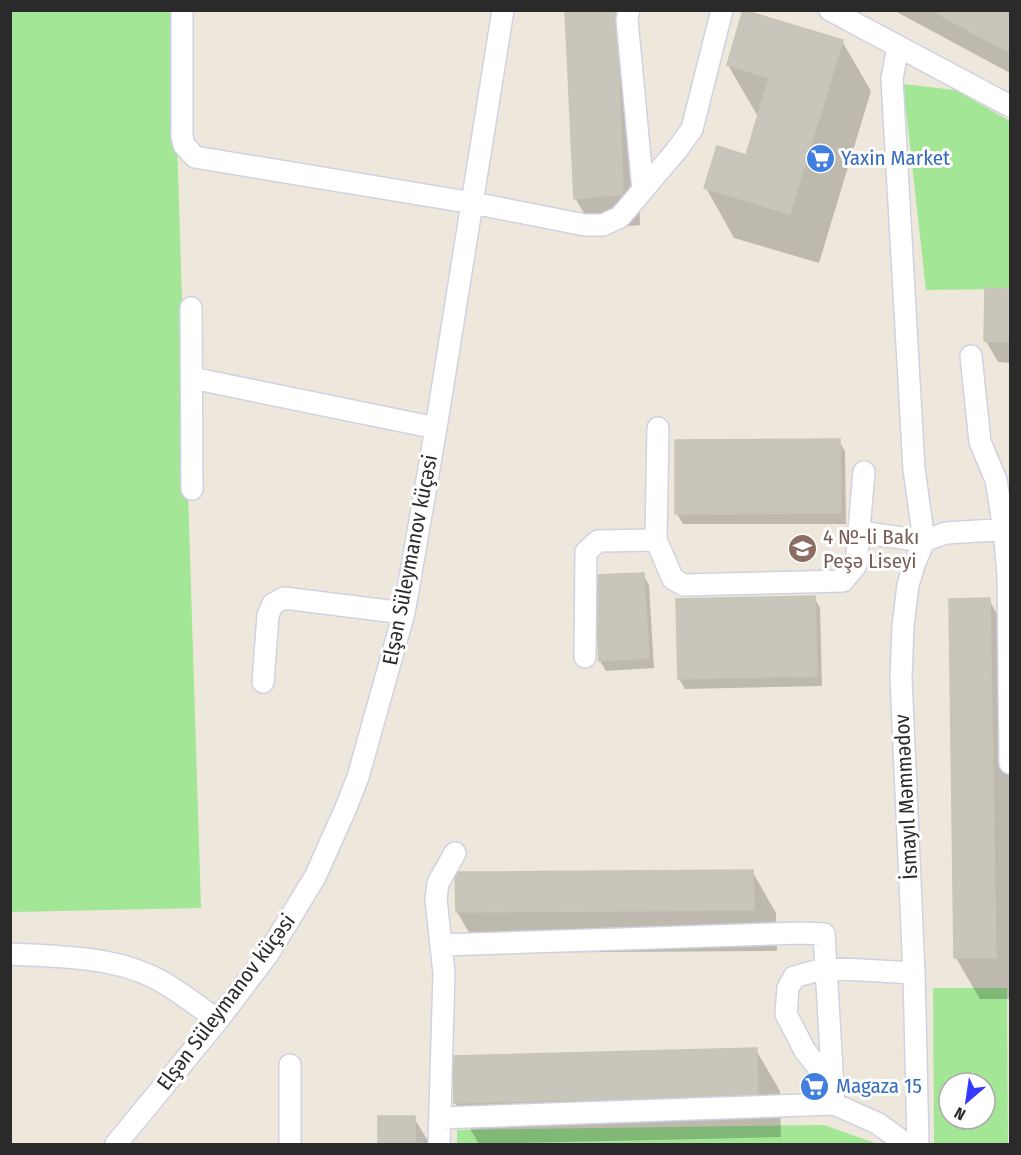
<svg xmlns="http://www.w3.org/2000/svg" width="1021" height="1155" font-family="'Fira Sans Condensed',sans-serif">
<rect width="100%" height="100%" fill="#ede8db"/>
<!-- green -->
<path fill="#a3e695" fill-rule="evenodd" d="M10 11H173L201 908 11 912Z
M903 84 955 90 1010 121V289L926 290Z
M933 988H1007L1008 1144H934ZM949 1083H985V1119H949Z
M824 1125 878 1144H457V1130Z"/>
<!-- shadow -->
<path fill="#0003" d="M566 10H633L640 225 593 229 575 198Z
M893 10H1010V73Z
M842 41 871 91 819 263 734 238 706 188 747 157 760 116 757 115 728 65Z
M987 290 1010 291V363L998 362 986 341Z
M839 441 845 451 846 524H683L677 514Z
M643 574 649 585 654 668 606 671 600 661Z
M814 597 820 608 822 686 685 689 679 679Z
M989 600 1010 636V999H980L956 958Z
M752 871 776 913 777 951 481 953 457 912Z
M756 1050 780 1091 781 1137 479 1144 455 1103Z
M380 1117 414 1118 430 1144H380Z"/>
<!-- building -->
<path fill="#c8c5bb" stroke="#c8c5b5" stroke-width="1.5" d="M565 10H617L623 194 574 199Z
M743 10 843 40 790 214 704 188 717 146 746 155 769 78 727 65Z
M931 10H1010V53Z
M985 288 1010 289V342L984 341Z
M840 439 841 513 675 514V440Z
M644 573 649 658 599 661 594 575Z
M815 596 817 676 678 679 676 599Z
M990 598 996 958H954L949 599Z
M753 870 754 910 456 912 455 872Z
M757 1048 758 1096 454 1103 453 1056Z
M378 1116H415V1144H378Z"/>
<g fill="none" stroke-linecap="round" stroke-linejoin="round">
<defs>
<path id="minor" d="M182 10V137L184 145 195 157 473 203 585 225H603L620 217 676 151 692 129 722 10
M629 10 627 20 643 190
M830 10 1010 106
M191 308 192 489
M971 356 980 442 996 480 1004 529 1008 575 1010 763
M192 378 436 428
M658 428 656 540 673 579 684 585 843 581 856 565 864 472
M859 532 924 541 914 469 892 79 898 46
M585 657 586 552 598 541 656 540
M263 682 268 615 273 604 284 598 404 613
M442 945 801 933 824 934 834 1104
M10 954C62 957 119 956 164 983 183 994 200 1008 218 1020
M832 1084 805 1051 786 1014 788 988 794 977 826 968 914 973
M440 1118 834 1104 877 1123 906 1144
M116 1144 218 1020 268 954 315 877 345 810 358 777 404 613 436 428 503 10
M290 1144V1065
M439 1144 444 973 436 899 438 883 455 853
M918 1144 914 973 901 678 903 626 908 585 914 565 924 541 946 533 1010 529"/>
</defs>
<!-- minor casing -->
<use href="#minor" stroke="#d1d1e4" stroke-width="24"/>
<!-- minor -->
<use href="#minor" stroke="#fff" stroke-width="21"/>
</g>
<!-- icons -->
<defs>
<symbol id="supermarket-disc" viewBox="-11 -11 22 22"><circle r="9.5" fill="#3f7fe0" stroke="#fff"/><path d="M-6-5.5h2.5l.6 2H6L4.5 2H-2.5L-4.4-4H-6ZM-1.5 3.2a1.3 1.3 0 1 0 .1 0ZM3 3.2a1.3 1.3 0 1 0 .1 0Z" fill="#fff"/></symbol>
<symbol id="university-disc" viewBox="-11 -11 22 22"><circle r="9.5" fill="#8d6e63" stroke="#fff"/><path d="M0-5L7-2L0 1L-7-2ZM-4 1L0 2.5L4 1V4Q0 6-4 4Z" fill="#fff"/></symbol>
</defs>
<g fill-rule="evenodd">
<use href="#supermarket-disc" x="804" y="142" width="33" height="33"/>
<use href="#university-disc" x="786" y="532" width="33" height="33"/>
<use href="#supermarket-disc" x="798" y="1070" width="33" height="33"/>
</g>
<g text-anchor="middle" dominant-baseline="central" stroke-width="6" stroke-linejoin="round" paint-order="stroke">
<!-- shop labels -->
<g font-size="21" fill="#366cbe" stroke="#fff" text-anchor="start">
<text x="841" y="158">Yaxin Market</text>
<text x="836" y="1086">Magaza 15</text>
</g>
<!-- education labels -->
<g font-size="21" fill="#785e54" stroke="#fff" text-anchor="start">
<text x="823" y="537">4 №-li Bakı<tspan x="823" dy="24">Peşə Liseyi</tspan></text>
</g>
<!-- street labels -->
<g font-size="21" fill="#2a2a2a" stroke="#fff">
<text transform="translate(410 560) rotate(-79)">Elşən Süleymanov küçəsi</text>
<text transform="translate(906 797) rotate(-93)">İsmayıl Məmmədov</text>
<text transform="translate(226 1002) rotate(-53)">Elşən Süleymanov küçəsi</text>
</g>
</g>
<!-- border -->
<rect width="1021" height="1155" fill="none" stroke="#2a2a2a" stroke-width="24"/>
<!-- north arrow -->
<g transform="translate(967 1101) rotate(209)"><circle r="28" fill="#ffffff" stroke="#aaaaaa" stroke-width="1.5"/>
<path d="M0-4.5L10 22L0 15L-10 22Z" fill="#3639ff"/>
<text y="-9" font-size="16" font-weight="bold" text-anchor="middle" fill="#2a2a2a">N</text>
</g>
</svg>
